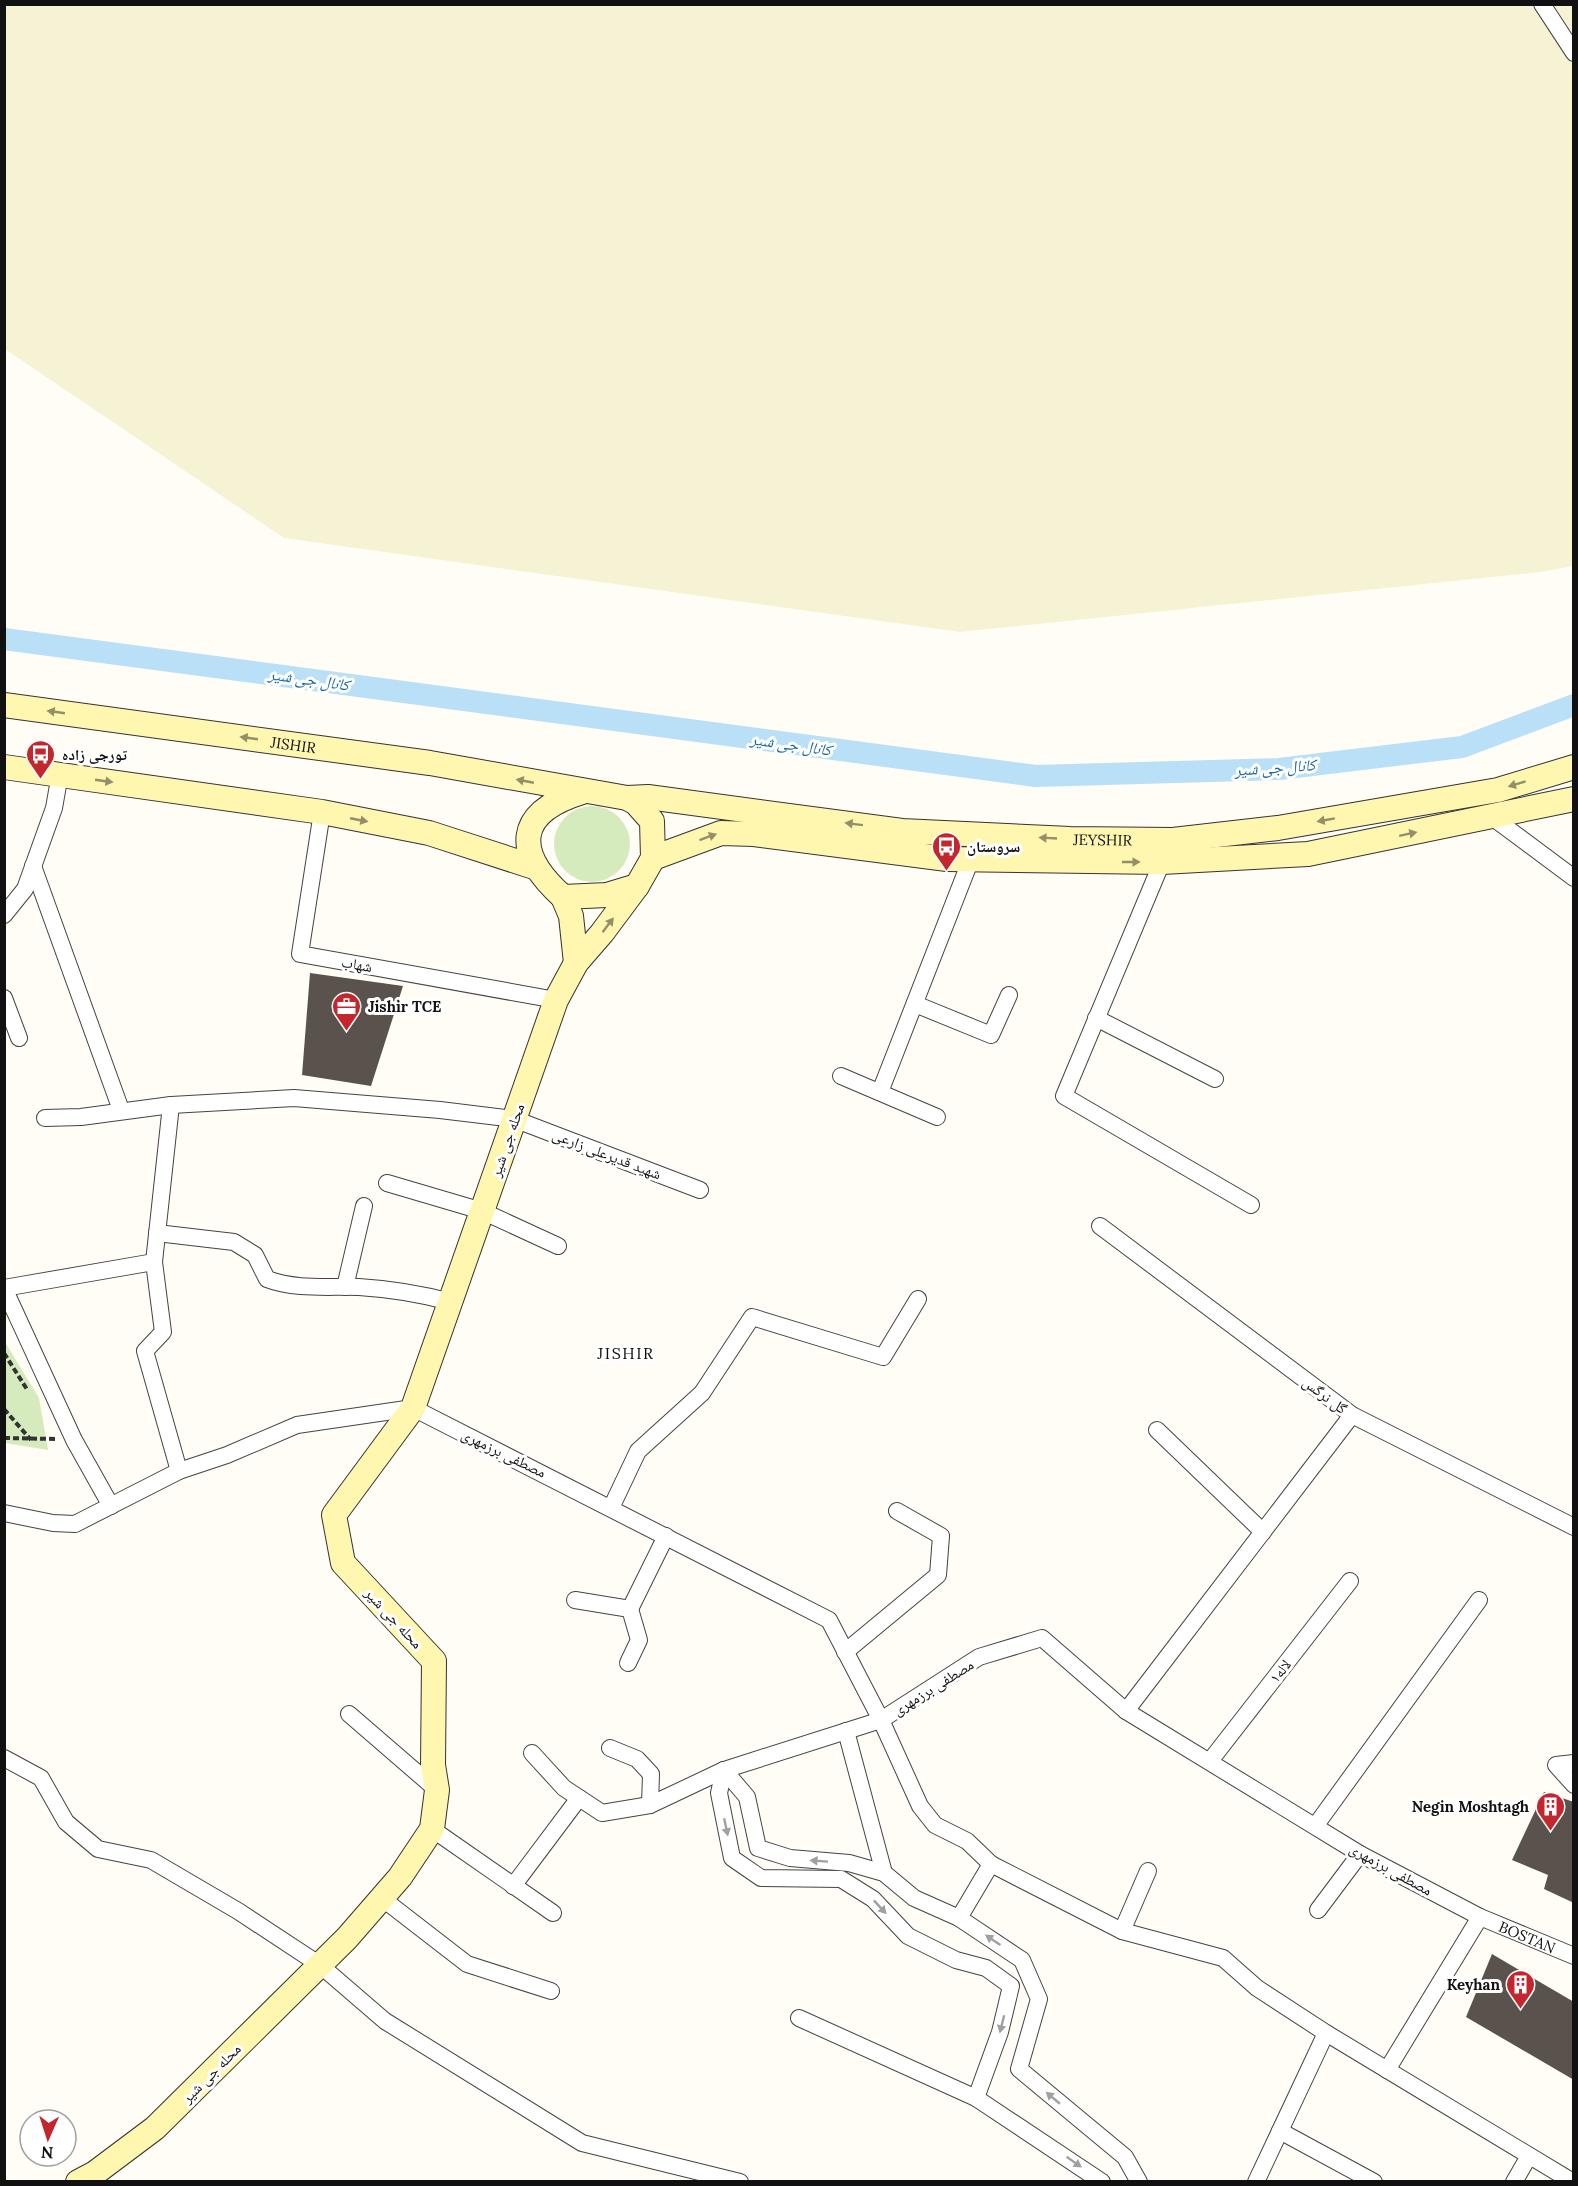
<svg xmlns="http://www.w3.org/2000/svg" width="1578" height="2186" font-family="Lora,'Noto Naskh Arabic',serif">
<rect width="100%" height="100%" fill="#fffdf5"/>
<!-- farmland -->
<path fill="#f6f3d4" d="M4 5H1573V566L1541 572 960 632 284 538 5 349Z"/>
<!-- green -->
<path fill="#d5ebbd" d="M554 844a38 38 0 1 1 76 0a38 38 0 1 1-76 0Z
M5 1342 39 1398 48 1450 5 1443Z"/>
<g fill="none" stroke-linecap="round" stroke-linejoin="round">
<!-- canal -->
<path stroke="#b9e0f7" stroke-width="22" d="M4 639 1036 776 1279 769 1462 747 1574 705"/>
</g>
<!-- building -->
<path fill="#5a524d" d="M310 973 403 986 371 1086 302 1075Z
M1544 1792 1574 1802V1903L1544 1889 1548 1875 1512 1860Z
M1492 1954 1574 2002V2080L1466 2017Z"/>
<g fill="none" stroke-linecap="round" stroke-linejoin="round">
<defs>
<g id="street">
<path d="M1542 4 1574 53"/>
<path d="M322 812 300 954 556 1000"/>
<path d="M1492 817 1574 878"/>
<path d="M1162 862 1064 1096 1251 1205"/>
<path d="M33 866 121 1110"/>
<path d="M4 915 25 889 54 808 60 774"/>
<path d="M4 998 19 1038"/>
<path d="M915 1004 991 1035 1009 995"/>
<path d="M1096 1018 1215 1079"/>
<path d="M841 1076 937 1117"/>
<path d="M880 1092 971 859"/>
<path d="M171 1105 154 1262 163 1332 145 1351 179 1471"/>
<path d="M45 1118 81 1117 171 1105 294 1098 440 1110 514 1119 700 1190"/>
<path d="M387 1183 482 1211 558 1246"/>
<path d="M1100 1226 1352 1415 1574 1527"/>
<path d="M157 1233 234 1242 255 1255 267 1279C296 1290 328 1286 359 1287 391 1289 421 1294 451 1302"/>
<path d="M345 1287 364 1206"/>
<path d="M4 1288 74 1440 111 1506"/>
<path d="M4 1288 154 1262"/>
<path d="M1157 1430 1263 1532"/>
<path d="M611 1508 638 1451 702 1393 752 1317 883 1357 918 1299"/>
<path id="s1" d="M4 1513 53 1523 75 1524 179 1471 227 1455 297 1425 413 1408 829 1620 881 1720 979 1657 1042 1638 1126 1711 1360 1854 1480 1917 1574 1956"/>
<path d="M575 1600 630 1609 639 1640 628 1663"/>
<path d="M630 1609 666 1536"/>
<path d="M845 1652 938 1575 941 1536 897 1511"/>
<path d="M1126 1711 1352 1415"/>
<path d="M349 1714 437 1790"/>
<path d="M846 1731 884 1873"/>
<path d="M610 1748 637 1759 651 1774 650 1805"/>
<path d="M532 1753 564 1788 602 1813 650 1805 724 1770 881 1720 920 1806 935 1825 967 1841 991 1864"/>
<path d="M4 1758 41 1778 66 1822 98 1849 151 1860 238 1911 320 1965 385 2021 582 2143 740 2182"/>
<path d="M1210 1761 1350 1581"/>
<path d="M1574 1763 1556 1765 1574 1785"/>
<path d="M724 1770 719 1793 732 1858 761 1878 841 1879 873 1899 908 1936 956 1960 986 1968 1011 1986 1000 2032 976 2098 1102 2182"/>
<path d="M724 1770 747 1797 758 1848 790 1858 849 1863 884 1873 914 1898 959 1918 1022 1960 1039 1999 1019 2069 1125 2157 1139 2182"/>
<path d="M1316 1825 1479 1600"/>
<path d="M432 1829 553 1913"/>
<path d="M513 1886 579 1798"/>
<path d="M383 1899 467 1964 551 1991"/>
<path d="M1318 1910 1360 1854"/>
<path d="M959 1918 991 1864 1122 1931 1223 1958 1257 1988 1326 2033 1573 2182"/>
<path d="M1122 1931 1148 1871"/>
<path d="M799 2018 976 2098"/>
<path d="M1387 2070 1480 1917"/>
<path d="M1280 2131 1374 2182"/>
<path d="M1256 2182 1326 2033"/>
<path d="M1514 2182 1529 2156"/>
</g>
<g id="secondary">
<path id="s2" d="M4 705 430 763 627 798 636 803 652 821 653 858 637 886 607 895 563 897C514 853 514 813 582 792"/>
<path d="M4 767 322 812 429 833 534 867"/>
<path id="s3" d="M627 798 648 797 902 831 1070 839 1173 840 1278 828 1498 790 1574 767"/>
<path d="M653 858 721 833 754 834 947 859 1162 862 1308 854 1574 799"/>
<path d="M563 897 571 916 576 963"/>
<path d="M78 2182 95 2173 155 2128 347 1938 400 1877 432 1829 437 1790 433 1765 434 1661 343 1563 334 1515 413 1408 556 1000 576 963 602 933 637 886"/>
</g>
</defs>
<!-- street casing -->
<use href="#street" stroke="#444" stroke-width="18"/>
<!-- secondary casing -->
<use href="#secondary" stroke="#333" stroke-width="26"/>
<!-- path -->
<path stroke="#333" stroke-width="4" stroke-dasharray="6 3" stroke-linecap="butt" d="M4 1353 28 1391
M4 1409 31 1440
M4 1438 56 1439"/>
<!-- street -->
<use href="#street" stroke="#fff" stroke-width="16"/>
<!-- secondary -->
<use href="#secondary" stroke="#fff6b0" stroke-width="24"/>
</g>
<!-- one-way arrows -->
<defs><path id="oneway-solid" d="M-6-.8H1V-3.2L6.5 0L1 3.2V.8H-6Z" transform="scale(1.5)"/></defs>
<g fill="#948f68">
<use href="#oneway-solid" transform="translate(56 712) rotate(-172)"/>
<use href="#oneway-solid" transform="translate(249 738) rotate(-172)"/>
<use href="#oneway-solid" transform="translate(104 781) rotate(8)"/>
<use href="#oneway-solid" transform="translate(525 781) rotate(-169)"/>
<use href="#oneway-solid" transform="translate(1517 784) rotate(163)"/>
<use href="#oneway-solid" transform="translate(359 820) rotate(11)"/>
<use href="#oneway-solid" transform="translate(1326 820) rotate(170)"/>
<use href="#oneway-solid" transform="translate(854 824) rotate(-173)"/>
<use href="#oneway-solid" transform="translate(1408 834) rotate(-12)"/>
<use href="#oneway-solid" transform="translate(708 837) rotate(-20)"/>
<use href="#oneway-solid" transform="translate(1048 838) rotate(-177)"/>
<use href="#oneway-solid" transform="translate(1131 862)"/>
<use href="#oneway-solid" transform="translate(608 925) rotate(-53)"/>
</g>
<g fill="#a0a0a0">
<use href="#oneway-solid" transform="translate(726 1827) rotate(78)"/>
<use href="#oneway-solid" transform="translate(819 1861) rotate(-176)"/>
<use href="#oneway-solid" transform="translate(880 1907) rotate(47)"/>
<use href="#oneway-solid" transform="translate(993 1940) rotate(-146)"/>
<use href="#oneway-solid" transform="translate(1002 2024) rotate(104)"/>
<use href="#oneway-solid" transform="translate(1053 2098) rotate(-140)"/>
<use href="#oneway-solid" transform="translate(1074 2162) rotate(35)"/>
</g>
<!-- icons -->
<defs>
<symbol id="bus-pin" viewBox="-11 -11 22 30"><path d="M0 17L-7.5 6A9.5 9.5 0 1 1 7.5 6Z" fill="#c4262e" stroke="#fff"/><path d="M-5-6H5V4H4V6H2V4H-2V6H-4V4H-5ZM-3.5-4V0h7V-4ZM-3.5 1.2v1.5H-2V1.2ZM2 1.2v1.5H3.5V1.2Z" fill="#fff"/></symbol>
<symbol id="office-pin" viewBox="-11 -11 22 30"><path d="M0 17L-7.5 6A9.5 9.5 0 1 1 7.5 6Z" fill="#c4262e" stroke="#fff"/><path d="M-6-3h4V-5.5h4V-3h4V5H-6ZM-1-4.5V-3h2v-1.5ZM-6 0V1H6V0Z" fill="#fff"/></symbol>
<symbol id="building-pin" viewBox="-11 -11 22 30"><path d="M0 17L-7.5 6A9.5 9.5 0 1 1 7.5 6Z" fill="#c4262e" stroke="#fff"/><path d="M-4-6H4V6H1V3H-1V6H-4ZM-2.5-4.3h1.7v1.8h-1.7ZM.8-4.3h1.7v1.8H.8ZM-2.5-1h1.7V.8h-1.7ZM.8-1h1.7V.8H.8Z" fill="#fff"/></symbol>
</defs>
<g fill-rule="evenodd">
<use href="#bus-pin" x="24" y="738" width="33" height="45"/>
<use href="#bus-pin" x="930" y="830" width="33" height="45"/>
<use href="#office-pin" x="330" y="990" width="33" height="45"/>
<use href="#building-pin" x="1534" y="1790" width="33" height="45"/>
<use href="#building-pin" x="1504" y="1968" width="33" height="45"/>
</g>
<g text-anchor="middle" dominant-baseline="central" stroke-width="6" stroke-linejoin="round" paint-order="stroke">
<!-- street labels -->
<g font-size="15" fill="#111" stroke="#fff">
<text stroke="none"><textPath href="#s2" startOffset="292">JISHIR</textPath></text>
<text stroke="none"><textPath href="#s3" startOffset="478">JEYSHIR</textPath></text>
<text transform="translate(357 964) rotate(10)">شهاب</text>
<text transform="translate(507 1140) rotate(-71)">محله جی شیر</text>
<text transform="translate(607 1154) rotate(21)">شهید قدیرعلی زارعی</text>
<text transform="translate(1325 1395) rotate(37)">گل نرگس</text>
<text transform="translate(504 1453) rotate(26)">مصطفی برزمهری</text>
<text transform="translate(394 1618) rotate(47)">محله جی شیر</text>
<text transform="translate(1280 1671) rotate(-52)">لاله۱</text>
<text transform="translate(933 1687) rotate(-32)">مصطفی برزمهری</text>
<text transform="translate(1391 1869) rotate(29)">مصطفی برزمهری</text>
<text stroke="none"><textPath href="#s1" startOffset="1767">BOSTAN</textPath></text>
<text transform="translate(211 2073) rotate(-45)">محله جی شیر</text>
</g>
<!-- poi labels -->
<g font-size="15" font-weight="bold" fill="#111" stroke="#fff" text-anchor="start">
<text x="62" y="754">تورجی زاده</text>
<text x="967" y="846">سروستان</text>
<text x="368" y="1006">Jishir TCE</text>
<text x="1529" y="1806" text-anchor="end">Negin Moshtagh</text>
<text x="1500" y="1984" text-anchor="end">Keyhan</text>
</g>
<!-- water labels -->
<g font-size="16" font-style="italic" fill="#1768a6" stroke="#fff">
<text transform="translate(309 679) rotate(8)">کانال جی شیر</text>
<text transform="translate(791 744) rotate(8)">کانال جی شیر</text>
<text transform="translate(1275 767) rotate(-4)">کانال جی شیر</text>
</g>
<!-- neighbourhood labels -->
<g font-size="16" letter-spacing="1.5" fill="#111" stroke="#fff">
<text x="626" y="1353">JISHIR</text>
</g>
</g>
<!-- border -->
<rect width="1578" height="2186" fill="none" stroke="#111111" stroke-width="12"/>
<!-- north arrow -->
<g transform="translate(48 2138) rotate(183)"><circle r="28" fill="#ffffff" stroke="#a0a0a0" stroke-width="1.5"/>
<path d="M0-4.5L10 22L0 15L-10 22Z" fill="#c4262e"/>
<text y="-9" font-size="16" font-weight="bold" text-anchor="middle" fill="#111111">N</text>
</g>
</svg>
